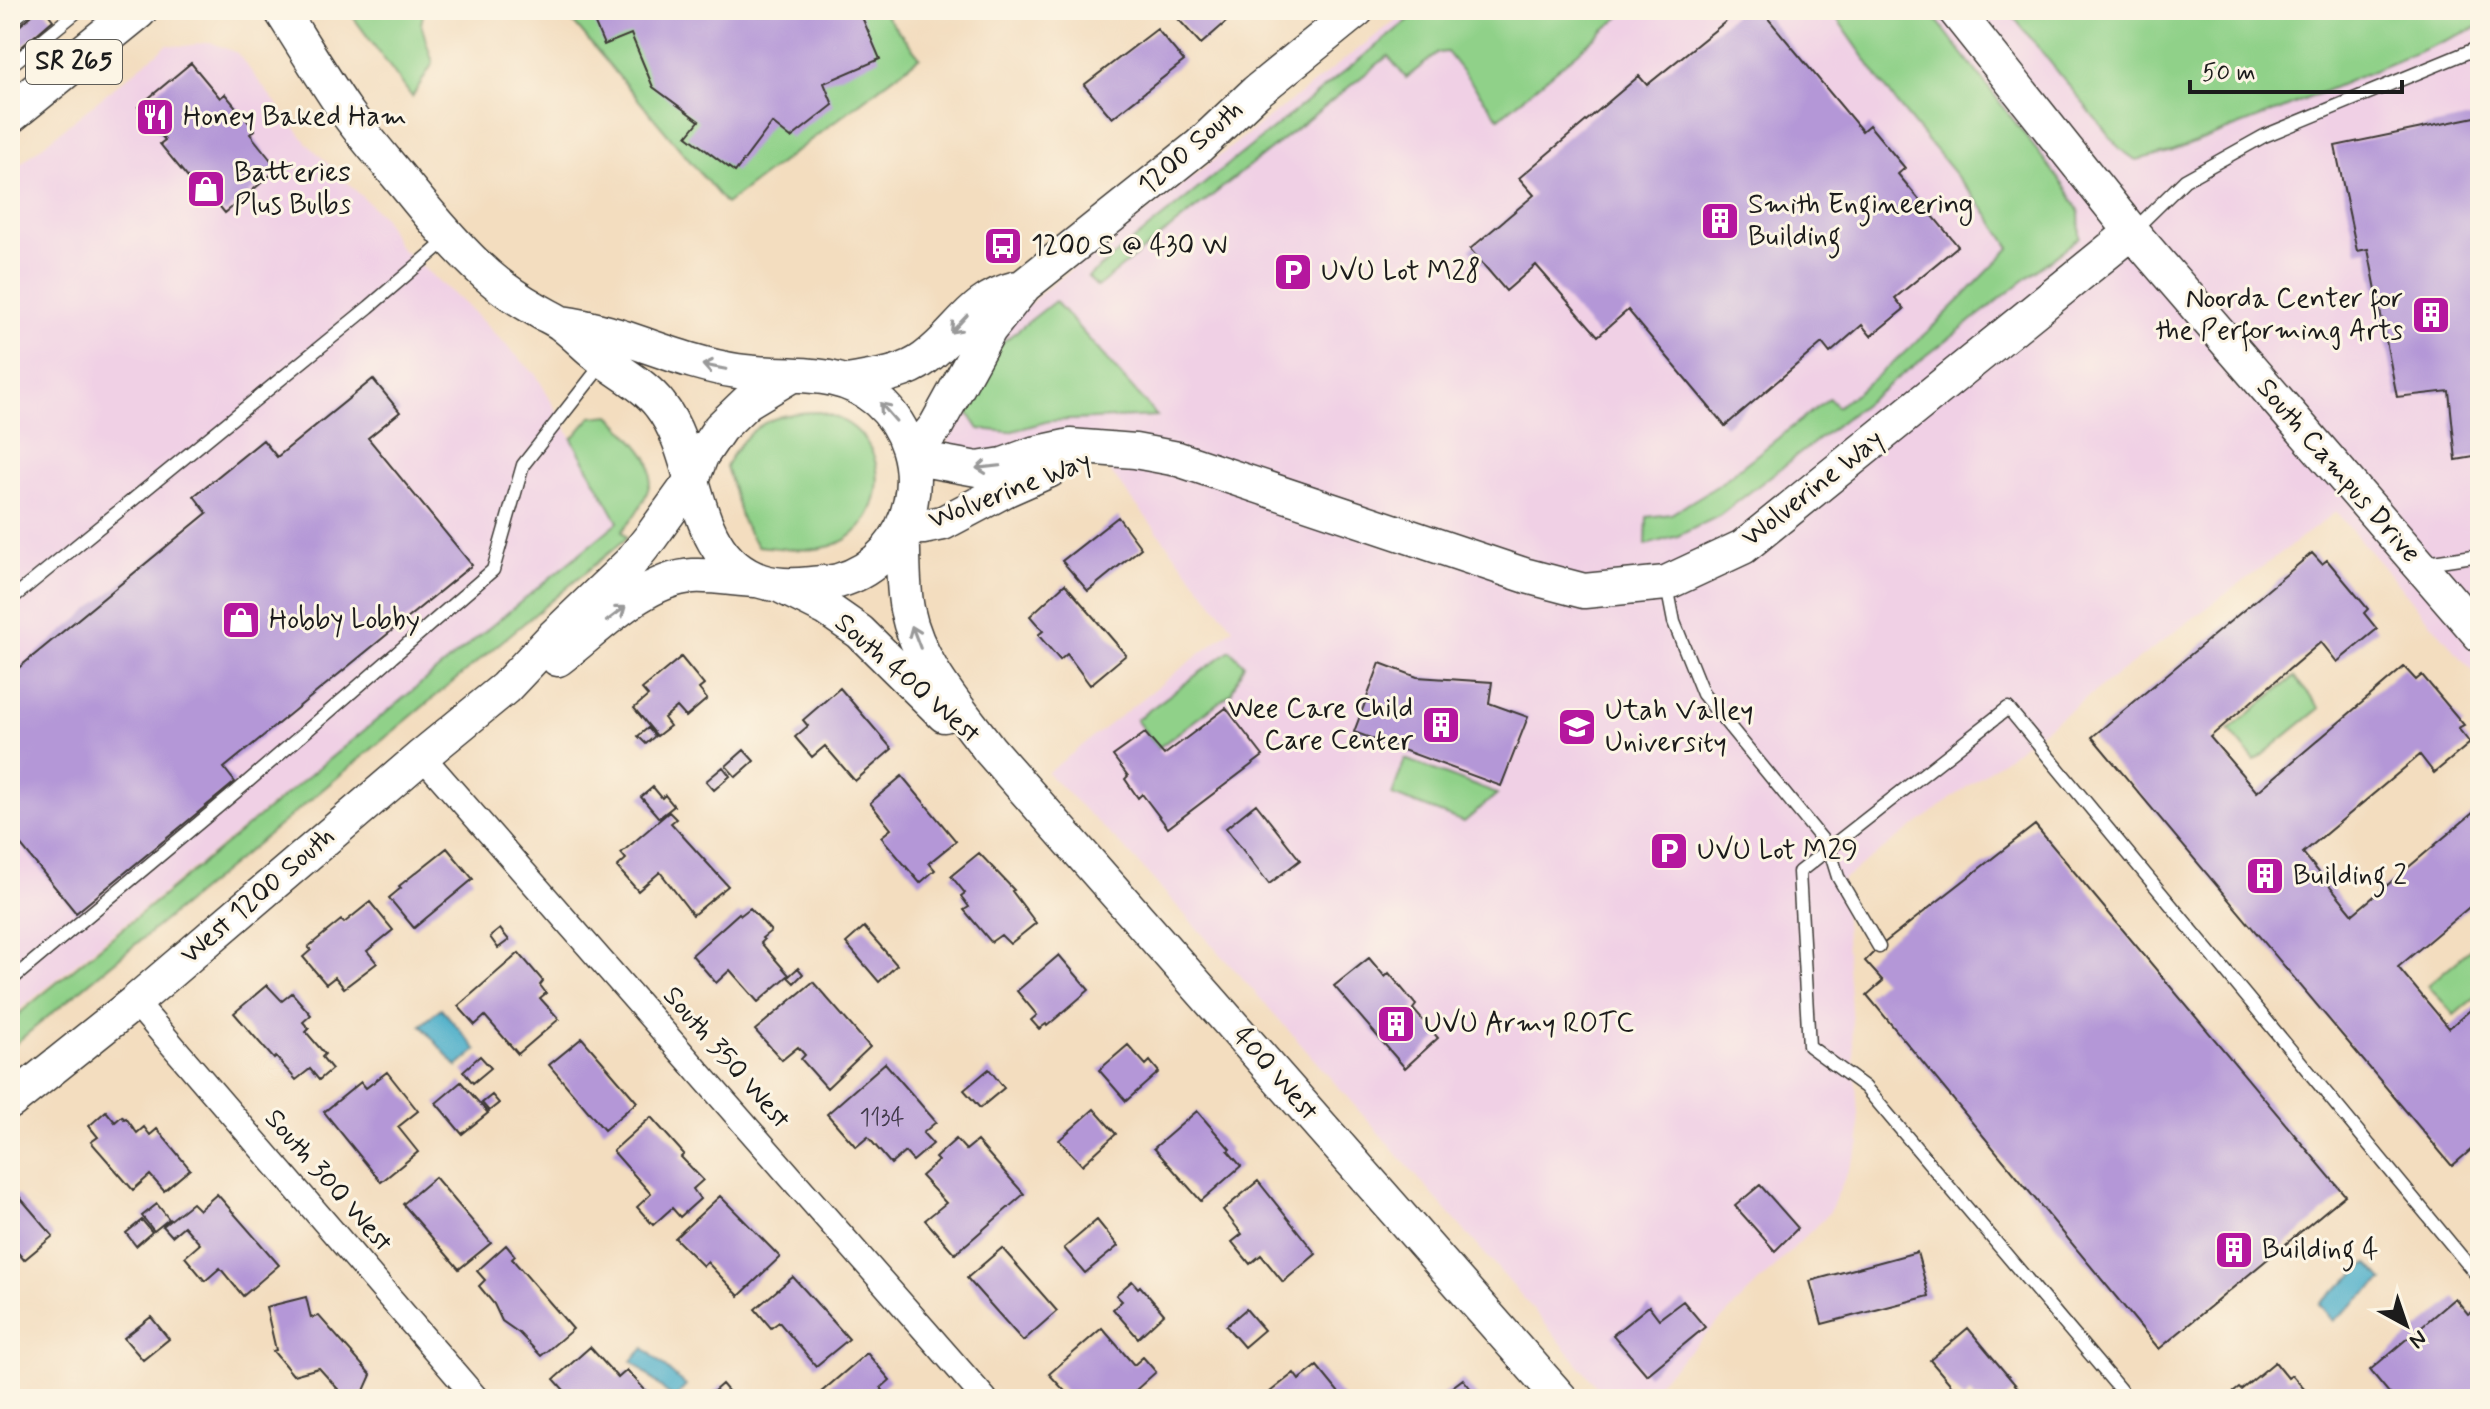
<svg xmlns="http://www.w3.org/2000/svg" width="2490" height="1409" font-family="Mynerve,sans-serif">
<rect width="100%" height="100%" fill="#fcf5e5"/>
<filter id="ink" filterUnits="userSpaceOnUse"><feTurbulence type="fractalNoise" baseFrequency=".0125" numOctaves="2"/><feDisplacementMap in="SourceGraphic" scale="16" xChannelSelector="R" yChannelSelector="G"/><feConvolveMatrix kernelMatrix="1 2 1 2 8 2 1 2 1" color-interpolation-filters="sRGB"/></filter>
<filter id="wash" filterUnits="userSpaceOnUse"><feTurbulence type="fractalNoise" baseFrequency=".006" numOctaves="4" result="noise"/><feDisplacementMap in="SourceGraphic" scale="32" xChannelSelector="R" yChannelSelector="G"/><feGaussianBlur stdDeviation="1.8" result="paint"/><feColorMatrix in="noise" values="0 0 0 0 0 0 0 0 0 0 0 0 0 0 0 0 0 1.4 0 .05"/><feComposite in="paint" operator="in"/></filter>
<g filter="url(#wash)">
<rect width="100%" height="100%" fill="#f3ddbf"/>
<!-- built -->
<path fill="#f0d0e5" d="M1409 10H2480V680L2336 512 1842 880 1860 1144 1829 1213 1641 1399H1607L1527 1302 1268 1007 1131 855 1047 773 1233 628 1079 432 986 458 948 447V437L1006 325 1045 290Z
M210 42 237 53 307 143 384 218 398 246 465 304 537 376 619 522 10 1017V172L167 45 185 46Z"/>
<!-- green -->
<path fill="#90d189" stroke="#567652" stroke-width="2" d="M348 10H424L421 24 433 63 412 97Z
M563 10H881L920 57 726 204Z
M1421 10H1628L1499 118 1447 52 1438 53 1406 78 1388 56 1097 287 1088 277Z
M1831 10H1929L2068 191 2079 212 2080 237 1719 516 1678 536 1646 545 1647 517 1671 514 1717 486 1829 398 1837 407C1901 361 1956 305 2010 248L1988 214 1897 104Z
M2008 10H2146L2156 13 2163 10H2480V26L2280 110 2170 152 2136 160 2120 149Z
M1055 301 1157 416 1049 421 1009 432 979 429 961 402 971 367Z
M819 412C835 416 850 422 861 435 893 471 877 532 831 546 807 553 781 548 757 546L743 523 726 466C748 425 773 412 819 412Z
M610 415C619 425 641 446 647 458 660 482 637 514 622 531L627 538 10 1048V1021L618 522 572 439 591 417Z
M1230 650 1244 664 1231 693 1158 748 1136 720Z
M2294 677 2320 708 2255 761 2229 730Z
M1405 759 1497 794 1464 822 1392 795Z
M2480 941V993L2454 1015 2428 985Z"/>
<!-- water -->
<path fill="#4aadc9" stroke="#336472" stroke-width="2" d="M441 1008 477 1050 457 1067 421 1025Z
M2368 1263 2383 1280 2333 1321 2319 1304Z
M644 1348 686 1386 674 1399 632 1361Z"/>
<g id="blocks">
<!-- building -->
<path fill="#b497d7" d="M38 10H45L53 20 10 57V34Z
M589 10H859L880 59 824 83 833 105 791 138 772 123 735 172 687 136 699 121 653 87 631 34 604 45Z
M1170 10H1228L1233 16 1201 44Z
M1740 10H1761L1862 131 1869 125 1905 168 1898 174 1958 246 1895 298 1904 309 1871 336 1862 325 1830 353 1822 343 1725 426 1628 310 1598 336 1536 265 1506 291 1470 249 1534 195 1519 178 1639 76 1647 85Z
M1157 29 1184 61 1112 118 1084 85Z
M191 63 220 98 225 94 255 130 250 134 278 169 225 213 198 180 193 184 160 144 165 140 138 107Z
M2480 116V456L2456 460 2449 391 2397 397 2368 249 2357 251 2335 146Z
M373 379 400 412 368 438 472 565 224 768 235 782 76 913 10 832V675L207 513 194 496 263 440 277 457Z
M1118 517 1141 548 1088 591 1062 561Z
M2312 553 2322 564 2327 560 2368 609 2364 613 2377 629 2337 662 2321 642 2210 737 2257 792 2404 667 2416 680 2422 675 2464 725 2458 728 2470 743 2434 773 2420 755 2303 853 2353 914 2480 807V898L2398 967 2449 1028 2480 1002V1142L2452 1166 2092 737Z
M1065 584 1126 655 1090 685 1067 654 1060 660 1038 635 1043 631 1030 616Z
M681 657 704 685 699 689 707 699 686 717 677 707 664 718 670 726 657 736 634 708 648 696 642 689Z
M1380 663 1417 677 1492 682 1489 703 1528 717 1501 786 1354 732Z
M840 688 892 749 855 781 825 746 812 757 795 737 808 726 803 720Z
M1226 708 1263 756 1168 828 1142 794 1138 798 1125 779 1128 776 1113 756 1145 733 1164 755Z
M648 728 655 736 646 744 638 736Z
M744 750 754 761 736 777 726 766Z
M723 767 730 776 714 790 706 781Z
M902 776 956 841 929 863 935 870 920 883 881 837 891 829 870 803Z
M653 787 662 798 665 795 674 806 659 818 641 797Z
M1256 804 1300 860 1269 884 1226 828Z
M669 812 676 819 671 823 728 886 693 915 660 872 638 891 617 867 626 859 621 853Z
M2035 825 2345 1195 2159 1349 1867 995 1883 981 1865 961 1879 947Z
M447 848 473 879 414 928 389 898 401 888 399 886Z
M979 853 1014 890 1012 891 1036 923 1010 944 1001 935 991 942 964 910 969 907 961 896 965 893 951 876Z
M370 902 393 930 367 951 377 963 344 988 335 977 326 984 303 957 311 950 308 947 341 920 344 923Z
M750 908 771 931 762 938 764 940 761 943 789 975 758 1002 730 970 716 983 692 955 739 913 741 915Z
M864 927 897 965 879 982 846 943Z
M500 929 509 940 498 948 490 937Z
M519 953 543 981 540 985 546 993 540 998 559 1019 518 1054 485 1016 475 1025 458 1006Z
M1059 955 1089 990 1047 1026 1046 1024 1039 1029 1031 1020 1037 1015 1017 991Z
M1369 958 1385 977 1389 973 1416 1005 1413 1009 1438 1038 1405 1068 1334 986Z
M798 968 803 974 794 983 788 977Z
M813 982 870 1047 827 1088 801 1059 805 1055 798 1047 782 1060 755 1030Z
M267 985 282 1001 292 993 311 1015 303 1022 309 1029 306 1032 325 1054 322 1057 332 1069 319 1080 310 1069 296 1080 276 1057 274 1059 234 1013Z
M582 1038 637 1102 604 1130 549 1065Z
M1128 1045 1146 1065 1150 1061 1159 1072 1126 1101 1099 1070Z
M480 1056 491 1068 473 1083 463 1071Z
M885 1063 936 1122 923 1133 933 1144 913 1161 905 1152 891 1164 868 1137 856 1147 827 1114Z
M989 1069 1004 1088 980 1108 964 1090Z
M387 1072 418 1111 398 1127 418 1152 381 1182 324 1112 361 1082 366 1088Z
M461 1082 488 1113 462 1134 436 1103Z
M492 1095 499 1103 489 1111 482 1103Z
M1094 1109 1116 1134 1082 1165 1059 1140Z
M106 1111 115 1122 122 1116 124 1119 126 1118 137 1133 144 1127 150 1135 157 1129 190 1169 164 1191 150 1175 133 1190 91 1142 98 1137 89 1126Z
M1197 1111 1230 1149 1228 1151 1241 1166 1201 1201 1154 1148Z
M651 1117 684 1154 681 1157 703 1180 693 1189 700 1199 680 1217 672 1208 653 1225 637 1207 651 1194 613 1151Z
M956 1139 966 1150 977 1141 1024 1194 955 1254 925 1220 946 1203 921 1176 938 1161 935 1158Z
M435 1177 491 1243 459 1269 403 1204Z
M1258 1181 1316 1254 1283 1282 1261 1255 1250 1264 1232 1242 1242 1234 1223 1210Z
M1760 1185 1798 1228 1775 1251 1735 1206Z
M17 1194 53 1236 24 1260 10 1243V1200Z
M217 1194 279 1265 243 1296 220 1268 205 1281 185 1257 200 1244 184 1226 172 1236 163 1226 192 1203 199 1210Z
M720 1196 780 1257 739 1296 707 1262 703 1266 675 1238Z
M157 1204 169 1219 154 1231 142 1216Z
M142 1220 152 1232 136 1246 126 1233Z
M1097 1220 1118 1246 1085 1273 1064 1248Z
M506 1245 515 1256 512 1259 573 1329 541 1356 519 1333 502 1321 494 1304 479 1286 485 1280 477 1271Z
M1002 1248 1057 1311 1023 1341 967 1278Z
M1917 1252 1929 1296 1822 1324 1810 1281Z
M793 1277 849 1339 816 1366 779 1322 771 1328 755 1309Z
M1132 1281 1138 1288 1140 1286 1164 1314 1138 1338 1113 1309 1122 1301 1116 1295Z
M306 1297 311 1318 319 1316 371 1375 363 1393 345 1397 319 1368 293 1375 273 1351 276 1350 266 1307Z
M2455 1298 2468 1314 2471 1312 2480 1323V1399H2394L2370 1370Z
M1683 1301 1705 1327 1647 1375 1613 1335 1649 1306 1659 1319Z
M1246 1309 1264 1330 1244 1347 1226 1326Z
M151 1317 169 1339 143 1360 124 1338Z
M1102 1328 1134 1365 1143 1357 1156 1372 1126 1399H1087L1081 1392 1072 1399 1049 1374Z
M1968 1328 2018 1388 2005 1399H1975L1970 1393 1963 1399 1930 1360Z
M590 1347 618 1378 627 1370 653 1399H572L554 1379Z
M867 1353 890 1380 881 1388 890 1399H823L819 1394Z
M2275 1362 2288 1378 2292 1375 2305 1390 2302 1393 2307 1399 2294 1397 2292 1399H2225L2239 1388 2241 1390Z
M1317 1366 1344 1399H1261L1294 1373 1299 1380Z
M1463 1379 1479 1399H1441L1439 1397Z
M722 1384 735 1399H705Z"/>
</g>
</g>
<g filter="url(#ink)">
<use href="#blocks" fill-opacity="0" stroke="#3c3934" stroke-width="2"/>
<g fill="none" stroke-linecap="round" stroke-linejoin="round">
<defs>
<path id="lane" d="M10 22 25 10
M10 66 79 10
M2134 230 2185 180 2264 136 2480 47
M2426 563 2480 555
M1667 586 1674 622 1703 694 1829 848 1838 877 1879 947
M10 600 369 307 449 238
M10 981 237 791 493 570 523 465 603 363
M2128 1399 1865 1087 1809 1046 1799 872 2008 708 2480 1279"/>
<path id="street" d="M422 756 985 1399
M135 1002 477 1399"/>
<path id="secondary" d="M281 10C302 43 323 78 345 110 364 137 387 162 407 187 432 218 457 248 487 275 503 289 521 301 539 311 547 316 556 319 563 325 576 335 587 347 600 357 620 373 645 385 660 405 702 458 688 557 761 581 777 586 794 586 810 584 819 583 829 583 838 581 918 559 938 454 878 401 837 365 786 379 737 371 676 362 623 331 562 323
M1955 10 2132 232 2480 635
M847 382C872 377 903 375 924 359 959 334 971 299 1017 288
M911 457 977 469 1003 465 1033 454 1070 446 1135 451 1178 459 1527 576 1584 591 1666 583 1743 547 2132 232
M911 457 936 426 989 330 1025 285 1199 146 1256 92 1357 10
M1050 470 1007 489 943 523 923 527 902 528C904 555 902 583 907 609 918 664 957 706 989 749L1561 1399
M783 587 827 609 860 632 944 715
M558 659C597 630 643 579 693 576 713 575 735 579 755 580
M10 1102 135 1002 422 756 505 688 555 635 630 563 651 537 692 480 701 456 720 428 747 402 792 375"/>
<path id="primary" d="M10 114 138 10"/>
</defs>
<!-- lane casing -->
<use href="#lane" stroke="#3c3934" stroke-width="15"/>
<!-- street casing -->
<use href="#street" stroke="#3c3934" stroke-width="27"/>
<!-- secondary casing -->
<use href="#secondary" stroke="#3c3934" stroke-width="37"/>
<!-- primary casing -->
<use href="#primary" stroke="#3c3934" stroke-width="41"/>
<!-- lane -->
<use href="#lane" stroke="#fff" stroke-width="12"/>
<!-- street -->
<use href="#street" stroke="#fff" stroke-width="24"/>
<!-- secondary -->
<use href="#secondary" stroke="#fff" stroke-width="34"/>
<!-- primary -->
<use href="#primary" stroke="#fff" stroke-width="38"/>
</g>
<!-- one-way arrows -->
<defs><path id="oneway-shaft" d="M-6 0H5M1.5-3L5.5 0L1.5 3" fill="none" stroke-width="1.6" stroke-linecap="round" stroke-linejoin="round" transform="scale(2)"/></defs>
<g stroke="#999">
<use href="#oneway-shaft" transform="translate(959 324) rotate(133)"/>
<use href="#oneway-shaft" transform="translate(714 367) rotate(-169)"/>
<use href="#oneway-shaft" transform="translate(888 412) rotate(-131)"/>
<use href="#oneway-shaft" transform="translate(988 467) rotate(174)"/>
<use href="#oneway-shaft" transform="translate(616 614) rotate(-37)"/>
<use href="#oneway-shaft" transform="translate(916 637) rotate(-111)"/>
</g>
</g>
<!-- icons -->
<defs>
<symbol id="restaurant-square" viewBox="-11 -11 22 22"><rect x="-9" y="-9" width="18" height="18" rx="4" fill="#b5179e" stroke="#fcf5e5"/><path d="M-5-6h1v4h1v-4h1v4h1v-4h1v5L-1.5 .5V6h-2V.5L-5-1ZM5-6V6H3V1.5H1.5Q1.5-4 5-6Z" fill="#fff"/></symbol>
<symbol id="shop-square" viewBox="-11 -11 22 22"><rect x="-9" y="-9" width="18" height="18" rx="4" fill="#b5179e" stroke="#fcf5e5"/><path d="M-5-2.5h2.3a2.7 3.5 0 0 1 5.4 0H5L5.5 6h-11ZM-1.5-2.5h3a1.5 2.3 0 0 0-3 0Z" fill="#fff"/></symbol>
<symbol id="building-square" viewBox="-11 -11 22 22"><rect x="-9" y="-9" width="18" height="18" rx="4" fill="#b5179e" stroke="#fcf5e5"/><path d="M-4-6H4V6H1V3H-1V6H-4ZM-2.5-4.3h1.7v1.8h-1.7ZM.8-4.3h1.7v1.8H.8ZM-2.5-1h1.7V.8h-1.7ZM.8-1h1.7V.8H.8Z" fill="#fff"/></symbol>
<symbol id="bus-square" viewBox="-11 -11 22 22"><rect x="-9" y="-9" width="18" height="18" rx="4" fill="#b5179e" stroke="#fcf5e5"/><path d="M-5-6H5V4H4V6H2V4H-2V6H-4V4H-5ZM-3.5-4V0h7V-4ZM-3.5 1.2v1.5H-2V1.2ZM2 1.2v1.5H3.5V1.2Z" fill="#fff"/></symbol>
<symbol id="parking-square" viewBox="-11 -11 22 22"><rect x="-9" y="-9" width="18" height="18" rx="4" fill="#b5179e" stroke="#fcf5e5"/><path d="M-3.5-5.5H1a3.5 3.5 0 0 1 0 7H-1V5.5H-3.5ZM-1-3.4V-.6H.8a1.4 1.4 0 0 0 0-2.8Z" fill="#fff"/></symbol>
<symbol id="university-square" viewBox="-11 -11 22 22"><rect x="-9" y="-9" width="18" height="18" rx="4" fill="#b5179e" stroke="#fcf5e5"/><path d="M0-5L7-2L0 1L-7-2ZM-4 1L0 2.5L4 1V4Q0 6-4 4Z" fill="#fff"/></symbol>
</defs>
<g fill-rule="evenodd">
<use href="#restaurant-square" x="133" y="95" width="44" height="44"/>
<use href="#shop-square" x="184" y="167" width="44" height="44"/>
<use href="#building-square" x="1698" y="199" width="44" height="44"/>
<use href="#bus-square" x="981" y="224" width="44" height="44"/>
<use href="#parking-square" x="1271" y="250" width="44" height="44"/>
<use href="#building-square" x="2409" y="293" width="44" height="44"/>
<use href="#shop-square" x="219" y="598" width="44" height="44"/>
<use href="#building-square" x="1419" y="703" width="44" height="44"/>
<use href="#university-square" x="1555" y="705" width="44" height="44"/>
<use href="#parking-square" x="1647" y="829" width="44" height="44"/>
<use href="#building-square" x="2243" y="854" width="44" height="44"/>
<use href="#building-square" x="1374" y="1002" width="44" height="44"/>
<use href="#building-square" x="2212" y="1228" width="44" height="44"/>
</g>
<g text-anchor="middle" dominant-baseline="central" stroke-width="6" stroke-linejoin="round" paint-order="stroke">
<!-- number labels -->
<g font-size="24" fill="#423b4b">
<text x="882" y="1118">1134</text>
</g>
<!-- shield labels -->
<rect fill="#fcf5e5" stroke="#5f5d58" stroke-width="2" x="26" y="40" width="96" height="44" rx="6"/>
<g font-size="26" font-weight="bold" fill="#1c1c1c">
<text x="74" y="62">SR 265</text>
</g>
<!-- poi labels -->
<g font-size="28" fill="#1c1c1c" stroke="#fcf5e5" text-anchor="start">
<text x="183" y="117">Honey Baked Ham</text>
<text x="234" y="173">Batteries<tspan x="234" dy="32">Plus Bulbs</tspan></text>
<text x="1748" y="205">Smith Engineering<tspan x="1748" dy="32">Building</tspan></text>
<text x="1031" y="246">1200 S @ 430 W</text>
<text x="1321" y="272">UVU Lot M28</text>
<text x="2403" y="299" text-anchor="end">Noorda Center for<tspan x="2403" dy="32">the Performing Arts</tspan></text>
<text x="269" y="620">Hobby Lobby</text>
<text x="1413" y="709" text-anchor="end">Wee Care Child<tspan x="1413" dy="32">Care Center</tspan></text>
<text x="1605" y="711">Utah Valley<tspan x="1605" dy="32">University</tspan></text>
<text x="1697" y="851">UVU Lot M29</text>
<text x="2293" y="876">Building 2</text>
<text x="1424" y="1024">UVU Army ROTC</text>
<text x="2262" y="1250">Building 4</text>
</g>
<!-- street labels -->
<g font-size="28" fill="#1c1c1c" stroke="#fcf5e5">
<text transform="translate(1191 148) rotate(-41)">1200 South</text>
<text transform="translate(2338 471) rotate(49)">South Campus Drive</text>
<text transform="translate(1813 489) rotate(-38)">Wolverine Way</text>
<text transform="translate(1010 491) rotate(-21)">Wolverine Way</text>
<text transform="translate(907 679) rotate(41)">South 400 West</text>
<text transform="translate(258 896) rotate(-41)">West 1200 South</text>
<text transform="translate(726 1058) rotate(49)">South 350 West</text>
<text transform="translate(1275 1074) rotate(49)">400 West</text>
<text transform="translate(328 1181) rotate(49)">South 300 West</text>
</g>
</g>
<!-- margin -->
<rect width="2490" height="1409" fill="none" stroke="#fcf5e5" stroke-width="40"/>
<!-- north arrow -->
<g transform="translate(2406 1325) rotate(140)" stroke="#fcf5e5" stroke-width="6" paint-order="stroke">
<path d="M0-6L14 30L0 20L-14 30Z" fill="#1c1c1c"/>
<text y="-12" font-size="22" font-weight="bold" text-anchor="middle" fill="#1c1c1c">N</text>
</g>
<!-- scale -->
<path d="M2190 80v12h212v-12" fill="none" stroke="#1c1c1c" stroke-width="4"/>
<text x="2202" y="80" font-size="24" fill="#1c1c1c" stroke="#fcf5e5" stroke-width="6" paint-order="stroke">50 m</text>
</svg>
